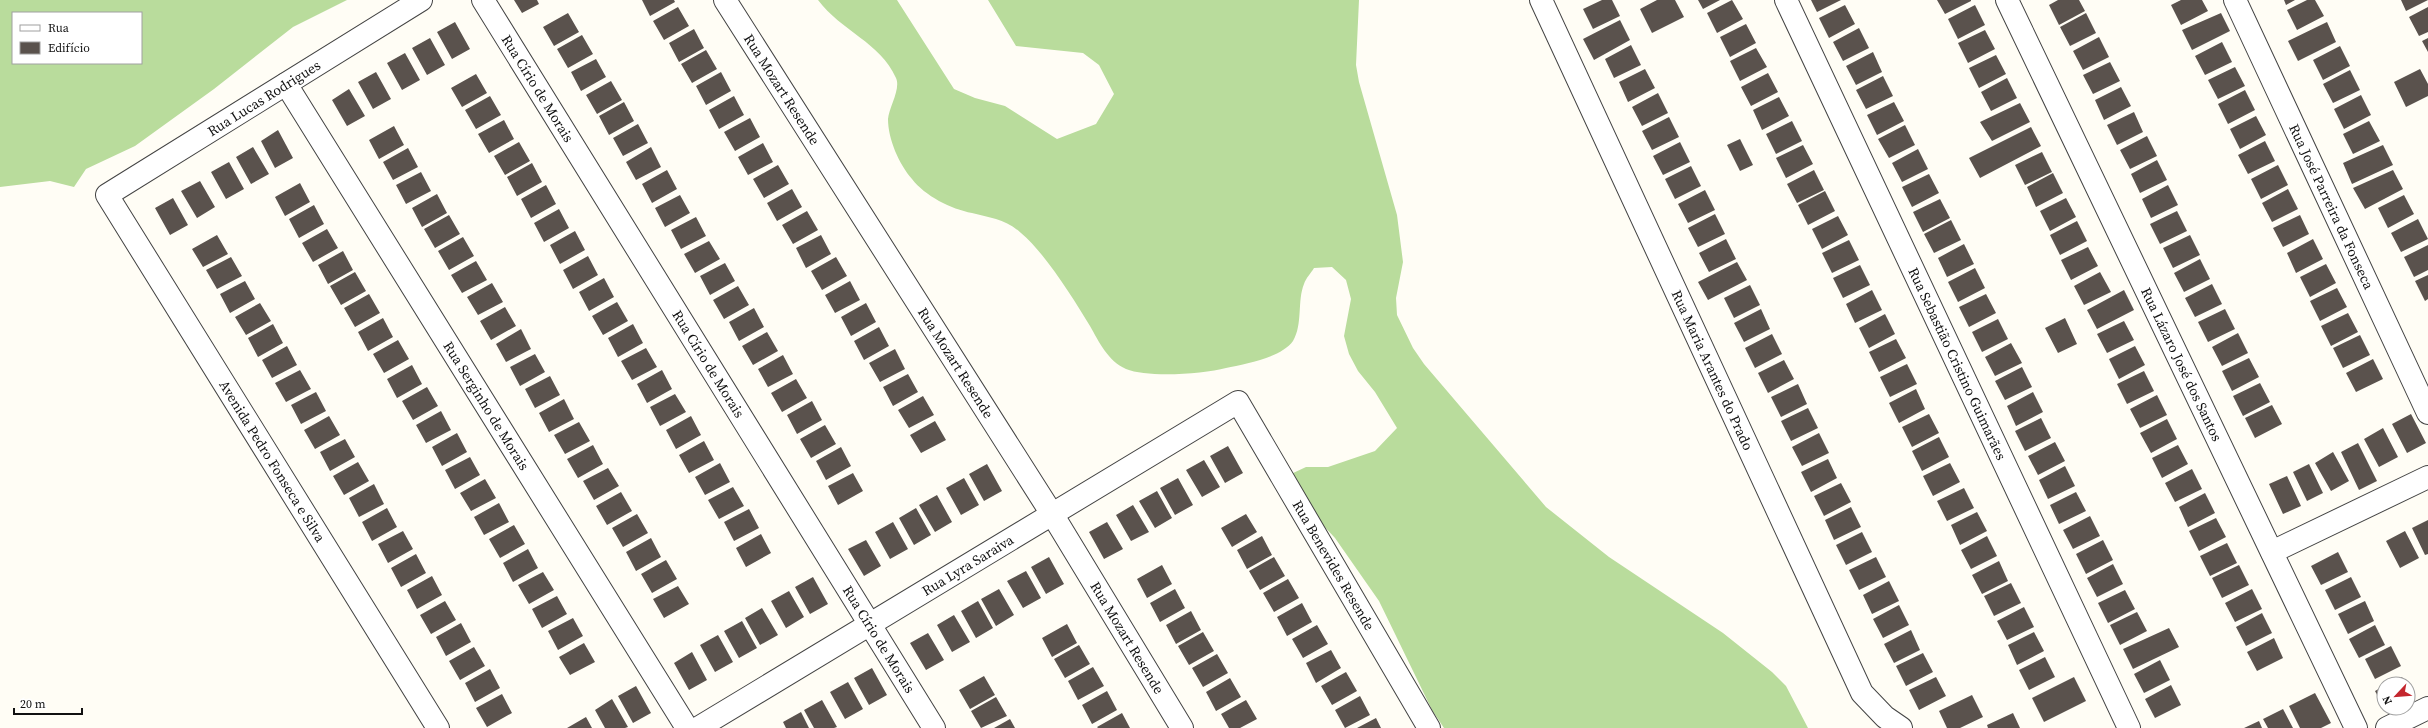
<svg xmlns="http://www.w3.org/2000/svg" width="2428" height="728" font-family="'Source Serif 4',serif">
<rect width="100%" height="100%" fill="#fffdf5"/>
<!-- forest -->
<path fill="#b9dc9c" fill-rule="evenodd" d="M0 0H347L293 27 214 89 135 146 86 169 74 187 50 181 0 187ZM13 13H141V63H13Z
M818 0H897L954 89 975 98 1005 106 1057 139 1096 124 1114 94 1099 65 1083 53 1016 46 988 0H1359L1356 65 1359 82 1397 215 1403 262 1396 298 1397 315 1413 348 1424 364 1546 507 1609 557 1723 633 1772 672 1786 686 1808 728H1444L1432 710 1379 601 1335 538 1307 508 1291 474 1306 467H1328L1375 451 1397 428 1375 392 1358 371 1349 354 1344 336 1351 299 1346 280 1332 267 1314 268C1311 273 1306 278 1304 284 1297 301 1303 324 1293 341 1281 358 1245 364 1226 368 1203 374 1148 378 1126 369 1108 361 1099 342 1090 326 1073 298 1045 253 1021 233 1006 219 990 218 972 213 951 209 925 196 912 179 899 164 888 139 888 119 889 107 901 89 896 78 880 42 841 31 818 0Z"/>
<!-- building -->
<path fill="#5a524d" d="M514 0H537L539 4 522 13Z
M642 0H674L675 2 650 16Z
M1602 0H1612L1620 16 1593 29 1583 9Z
M1657 0H1675L1684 17 1652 33 1640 9Z
M1698 0H1720L1703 9Z
M1732 0 1743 19 1717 33 1707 13Z
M1811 0H1841L1817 12Z
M1937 0H1971V1L1945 14Z
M2058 0H2079L2085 11 2059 25 2049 5Z
M2181 0H2202L2208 11 2181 25 2171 5Z
M2284 0H2295L2286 5Z
M2307 0H2315L2324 16 2297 30 2287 10Z
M2401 0H2428L2406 11Z
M1845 5 1855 24 1829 38 1819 18Z
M1975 5 1985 25 1958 39 1948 19Z
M678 7 689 26 664 40 653 21Z
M2428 7V32L2419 36 2409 17Z
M568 13 579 32 554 46 543 27Z
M2086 13 2096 33 2070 46 2060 27Z
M2221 13 2230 31 2192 50 2182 30Z
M1620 20 1630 40 1594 60 1583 39Z
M455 22 470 49 452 59 437 32Z
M2327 22 2336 42 2298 61 2288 41Z
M1746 24 1756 43 1730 57 1720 37Z
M1859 28 1869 48 1843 61 1833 42Z
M694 29 704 48 679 62 669 43Z
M1985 30 1995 49 1968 63 1958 43Z
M582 35 593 54 568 68 557 49Z
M2099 37 2109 57 2083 70 2073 51Z
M430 38 445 65 427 75 412 48Z
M2428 38V52L2422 41Z
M2222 42 2232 62 2205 75 2195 56Z
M1631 45 1641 65 1614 78 1605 59Z
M2340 46 2350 66 2323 80 2313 60Z
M1756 48 1767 67 1740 81 1730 61Z
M706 50 717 69 692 83 681 64Z
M1873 52 1882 72 1856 85 1846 66Z
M405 53 420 80 402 90 387 63Z
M1996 55 2006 74 1979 88 1969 68Z
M596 59 606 77 581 91 571 72Z
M2110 62 2120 81 2093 94 2083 75Z
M2235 67 2245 86 2218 99 2208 80Z
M1645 69 1655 88 1628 102 1619 82Z
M2420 69 2428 84V96L2406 107 2394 82Z
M2350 70 2360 90 2333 103 2323 84Z
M376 72 391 99 373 109 358 82Z
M721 72 731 91 706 105 696 86Z
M1768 73 1778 92 1751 106 1741 87Z
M476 74 487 93 462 107 451 88Z
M1883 76 1893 96 1866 109 1856 90Z
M2007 78 2017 98 1991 111 1981 92Z
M611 81 622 100 597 114 586 95Z
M2121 87 2131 106 2104 120 2095 100Z
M349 89 365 116 347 126 332 100Z
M2245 90 2255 110 2228 124 2218 104Z
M1658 93 1668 113 1642 126 1632 107Z
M2361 95 2371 115 2344 129 2334 109Z
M490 96 501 115 476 129 465 110Z
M734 96 744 115 719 129 709 110Z
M1779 97 1789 116 1762 130 1753 110Z
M624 102 634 121 609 135 599 116Z
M1894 102 1904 121 1877 135 1867 115Z
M2020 103 2030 122 1992 141 1980 122Z
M2134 112 2143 132 2117 145 2107 125Z
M2256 116 2266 135 2240 149 2230 129Z
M1669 117 1679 137 1652 150 1642 131Z
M750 118 760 137 735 151 724 132Z
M504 120 514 139 489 153 478 134Z
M1792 121 1802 141 1776 154 1766 134Z
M2369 121 2380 141 2353 154 2343 134Z
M638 124 648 143 623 156 613 138Z
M1905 125 1915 145 1889 158 1878 139Z
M394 126 404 145 379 159 369 140Z
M2031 127 2041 146 1980 178 1969 158Z
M278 130 293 158 275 168 261 141Z
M2147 136 2157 156 2130 169 2120 150Z
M1740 139 1753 165 1740 171 1727 145Z
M2265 141 2275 161 2248 174 2238 155Z
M519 142 530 161 505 175 494 156Z
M1680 142 1690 162 1663 175 1653 156Z
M763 143 773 162 748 175 738 157Z
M1803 145 1813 164 1786 178 1776 158Z
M2383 145 2393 165 2352 184 2343 163Z
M253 147 269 174 251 184 236 157Z
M651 147 661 167 636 180 626 162Z
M408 148 418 167 393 180 383 162Z
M1918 149 1928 169 1902 182 1892 163Z
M2042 152 2052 172 2025 185 2015 165Z
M2157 160 2167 180 2140 193 2131 174Z
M229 162 244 189 226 199 211 172Z
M532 163 542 182 517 196 507 177Z
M778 165 789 184 764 198 753 179Z
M2278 165 2288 185 2261 199 2251 179Z
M1691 166 1701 186 1675 199 1665 179Z
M667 170 677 189 652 203 642 184Z
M1814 170 1824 190 1797 203 1787 184Z
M2393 170 2403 189 2365 209 2353 188Z
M421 172 431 191 406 204 396 185Z
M2053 173 2063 193 2036 207 2027 187Z
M1929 174 1939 193 1912 207 1902 187Z
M200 181 215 207 197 218 181 191Z
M300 183 310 202 285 216 275 197Z
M546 185 556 204 531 218 521 199Z
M2168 185 2178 205 2151 218 2142 199Z
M792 189 802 207 777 221 767 203Z
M2288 189 2298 209 2272 222 2262 203Z
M1705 190 1715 210 1688 223 1678 204Z
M1825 191 1835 211 1808 225 1798 205Z
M437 194 447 213 422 227 412 208Z
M680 195 690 213 665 227 655 208Z
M2404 195 2414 214 2388 228 2378 208Z
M173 198 188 225 170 235 155 208Z
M2066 198 2076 217 2050 231 2040 211Z
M1940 199 1950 218 1923 232 1913 212Z
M314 205 324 224 299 238 289 219Z
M559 209 569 228 544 242 534 223Z
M807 211 818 230 793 244 782 225Z
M2177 211 2187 231 2160 244 2150 224Z
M1715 214 1725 234 1698 247 1688 228Z
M449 215 460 234 435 248 424 229Z
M2300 215 2309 234 2283 247 2273 228Z
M1838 216 1848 235 1822 249 1812 229Z
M696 217 706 236 681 249 671 230Z
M2418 219 2428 239 2401 252 2391 233Z
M1951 220 1961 240 1934 253 1924 234Z
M2077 221 2087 241 2060 255 2050 235Z
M327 229 338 248 313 262 302 243Z
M575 231 585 250 560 264 550 245Z
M217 235 228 254 203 267 192 249Z
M821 235 831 254 806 268 796 248Z
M2190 235 2200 255 2173 268 2163 248Z
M463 237 474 256 449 270 438 251Z
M1726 239 1736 259 1709 272 1699 253Z
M2313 239 2323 259 2296 273 2287 253Z
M1849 240 1859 260 1832 273 1822 253Z
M709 241 720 259 695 273 684 254Z
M1964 244 1974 264 1947 277 1938 258Z
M2428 245V270L2414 277 2404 257Z
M2088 247 2098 266 2071 280 2061 260Z
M343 251 353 270 328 284 318 265Z
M588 256 598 275 573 289 563 270Z
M231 257 242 276 217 289 206 270Z
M836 257 847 276 822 290 811 271Z
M2200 259 2210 279 2184 292 2174 273Z
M476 261 487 280 462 293 451 275Z
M1737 262 1747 280 1708 300 1698 282Z
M725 263 735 281 710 295 700 276Z
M2326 264 2336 283 2310 297 2300 277Z
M1860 265 1870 285 1843 298 1833 278Z
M1975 268 1985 288 1958 302 1948 282Z
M355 272 366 291 341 305 330 286Z
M2100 272 2111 292 2084 305 2074 286Z
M2428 275V299L2425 301 2415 281Z
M604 278 614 297 589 311 579 292Z
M245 281 255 299 230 313 220 294Z
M850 281 860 300 835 313 825 295Z
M492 283 503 302 478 315 467 297Z
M2212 284 2222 304 2195 317 2185 298Z
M1750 285 1760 305 1734 318 1724 298Z
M738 286 749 305 724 319 713 300Z
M2337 288 2347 307 2320 321 2310 301Z
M1872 290 1882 310 1855 323 1846 304Z
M2124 290 2134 310 2097 329 2087 310Z
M369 294 380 313 355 327 344 308Z
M1986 294 1996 313 1969 327 1959 307Z
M617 302 628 321 603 335 592 316Z
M260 303 271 321 246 335 235 317Z
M866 303 876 322 851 336 841 317Z
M505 307 516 326 491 340 480 321Z
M754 308 764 327 739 341 729 322Z
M1761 309 1770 329 1744 342 1734 323Z
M2225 309 2235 329 2208 342 2198 322Z
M2348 313 2358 332 2331 346 2321 326Z
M1885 314 1895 334 1869 348 1859 328Z
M383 318 393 337 368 351 358 332Z
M2065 318 2077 344 2058 353 2045 328Z
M1998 319 2008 339 1982 352 1972 332Z
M2124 321 2134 340 2107 353 2097 334Z
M273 324 283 343 258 357 248 338Z
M633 324 643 343 618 357 608 338Z
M879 327 889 346 864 360 854 341Z
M521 329 531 349 506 362 496 344Z
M767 332 778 351 753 365 742 346Z
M2238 333 2248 353 2222 366 2212 347Z
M1772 334 1782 354 1755 368 1745 348Z
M2360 335 2370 355 2343 368 2333 348Z
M1896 339 1906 358 1879 372 1869 352Z
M398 340 409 359 384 373 373 354Z
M2011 343 2022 363 1995 376 1985 357Z
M287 346 297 365 272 378 262 360Z
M2135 346 2145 365 2119 379 2109 359Z
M646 348 657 367 632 380 621 361Z
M895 349 905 369 880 382 869 363Z
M535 354 545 372 520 386 510 367Z
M783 355 793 374 768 387 758 369Z
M2249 358 2259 377 2232 391 2222 371Z
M2373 359 2383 379 2356 392 2346 373Z
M1784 360 1794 379 1768 393 1758 373Z
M1907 364 1917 384 1890 397 1880 377Z
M412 365 422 384 397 398 387 379Z
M2022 367 2032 387 2005 400 1995 381Z
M300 370 311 389 286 402 275 383Z
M662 370 672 389 647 403 637 384Z
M2144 371 2154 391 2127 404 2117 384Z
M908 374 918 392 893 406 883 387Z
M550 376 560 395 535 408 525 389Z
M796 379 807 398 782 412 771 393Z
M2260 383 2270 402 2243 416 2233 396Z
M1798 384 1807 404 1781 417 1771 397Z
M427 387 438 406 413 420 402 401Z
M1916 389 1925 409 1899 423 1889 403Z
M316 392 326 411 301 424 291 405Z
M2033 392 2043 412 2016 426 2007 406Z
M675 394 686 412 660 426 650 407Z
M2157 395 2167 415 2140 428 2130 409Z
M923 396 934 415 909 428 898 410Z
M564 399 574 419 549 432 539 413Z
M812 401 822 420 797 434 787 415Z
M2272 405 2282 424 2255 438 2245 418Z
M1808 408 1818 428 1791 441 1781 421Z
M441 411 451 430 426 443 416 425Z
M1929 414 1939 433 1912 447 1902 427Z
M2411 414 2426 443 2407 453 2392 424Z
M329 416 340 435 315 449 304 430Z
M691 416 701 435 676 449 666 430Z
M2041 418 2051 438 2025 451 2015 431Z
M2167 419 2177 439 2151 453 2140 433Z
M935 421 946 440 921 453 910 435Z
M579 422 590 441 565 454 554 435Z
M825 425 836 444 811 458 800 439Z
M2383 428 2398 457 2379 467 2364 439Z
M457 433 467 452 442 466 432 447Z
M1819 433 1829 453 1802 466 1792 447Z
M1939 437 1949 457 1922 471 1912 451Z
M345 439 355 457 330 471 320 452Z
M704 441 714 460 689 473 679 455Z
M2055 442 2065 461 2038 475 2028 456Z
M2358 443 2377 481 2359 490 2341 452Z
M593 445 603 464 578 478 567 459Z
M2178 445 2188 464 2162 478 2152 458Z
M1228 446 1243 473 1225 483 1210 456Z
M841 447 851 466 826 480 816 461Z
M2333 452 2349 481 2331 491 2315 463Z
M470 457 480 475 455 489 445 470Z
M1828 459 1837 478 1811 492 1801 472Z
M1204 460 1220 487 1202 497 1186 470Z
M358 462 369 481 344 495 333 476Z
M720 463 730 482 705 495 695 477Z
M1950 463 1960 482 1933 496 1923 476Z
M987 464 1002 491 984 501 969 474Z
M2309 464 2323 493 2307 501 2293 472Z
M2065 466 2075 486 2048 499 2039 480Z
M608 468 619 486 594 500 583 481Z
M2192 469 2202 489 2175 502 2165 483Z
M853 473 863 491 838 505 828 486Z
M2287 476 2301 506 2283 514 2269 484Z
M964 478 979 505 961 515 946 488Z
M1178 478 1193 505 1175 515 1160 488Z
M485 479 496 498 471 511 460 493Z
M1841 483 1851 502 1824 516 1814 496Z
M374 484 384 504 359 517 349 498Z
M733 487 744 506 719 519 708 500Z
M1964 488 1974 508 1947 521 1937 501Z
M1157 491 1172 518 1155 528 1139 501Z
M621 492 632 511 607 525 596 506Z
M2076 492 2086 511 2059 524 2050 505Z
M2205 493 2215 513 2188 527 2179 507Z
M937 495 952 522 935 532 919 505Z
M499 503 509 522 484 535 474 517Z
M1133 505 1149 532 1131 541 1116 515Z
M1851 507 1861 527 1834 540 1825 520Z
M387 508 397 527 372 541 362 522Z
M916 508 931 535 914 545 899 518Z
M749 509 759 528 734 541 724 522Z
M1977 512 1987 531 1960 545 1951 525Z
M637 514 648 533 623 547 612 528Z
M1246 514 1257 532 1232 547 1221 528Z
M2090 516 2100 536 2073 549 2063 530Z
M2216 518 2226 537 2199 551 2189 531Z
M2428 520V554L2425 555 2412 528Z
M893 522 908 549 890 559 875 532Z
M1107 522 1123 549 1104 559 1089 532Z
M514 525 525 544 500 558 489 539Z
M403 531 413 549 388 563 378 544Z
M2405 531 2419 558 2400 568 2386 541Z
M1862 532 1872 552 1846 565 1836 545Z
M761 534 771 553 746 567 736 548Z
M1262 536 1272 555 1247 569 1237 550Z
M1987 536 1997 556 1971 569 1961 550Z
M651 538 661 557 636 571 626 552Z
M866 540 881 566 864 576 848 549Z
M2103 540 2113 560 2086 574 2076 554Z
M2227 543 2237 563 2210 576 2200 556Z
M528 549 538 568 513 582 503 563Z
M2338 552 2348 572 2321 585 2311 566Z
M416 554 426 573 401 587 391 568Z
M1049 557 1064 584 1046 594 1031 567Z
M1274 557 1285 576 1260 590 1249 571Z
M1876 557 1886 577 1859 590 1849 570Z
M666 560 677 579 652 593 641 574Z
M1999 561 2008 581 1982 594 1972 575Z
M2113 564 2123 584 2097 597 2087 578Z
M1162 565 1172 584 1147 598 1137 579Z
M2239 565 2249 585 2222 598 2212 578Z
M1026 571 1041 598 1023 608 1007 581Z
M543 572 554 590 529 604 518 585Z
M432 576 442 595 417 609 407 590Z
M813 577 828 604 810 614 795 587Z
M2351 577 2361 597 2335 610 2325 590Z
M1288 579 1299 598 1274 612 1263 593Z
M1889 581 1899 601 1872 614 1863 595Z
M2011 583 2021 603 1994 616 1984 596Z
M678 586 689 604 664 618 653 599Z
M999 589 1014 615 996 626 981 599Z
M1175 589 1185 608 1160 622 1150 603Z
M2252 589 2262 609 2235 622 2225 603Z
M2125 590 2135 609 2108 623 2098 603Z
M789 591 804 617 786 628 771 601Z
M557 596 567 614 542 628 532 609Z
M445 601 456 620 431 634 420 615Z
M978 601 993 628 976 638 961 611Z
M2365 601 2374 621 2348 634 2338 614Z
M1302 603 1312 622 1287 636 1277 617Z
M1899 605 1909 625 1883 638 1873 619Z
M2024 607 2034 627 2007 640 1997 621Z
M762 608 778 635 760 645 745 618Z
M1191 611 1201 630 1176 644 1166 625Z
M2137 612 2147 631 2120 645 2110 625Z
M2262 613 2272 633 2246 646 2236 627Z
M954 615 970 642 952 652 937 625Z
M573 618 583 636 558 650 548 631Z
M742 621 757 648 739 658 724 631Z
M461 623 471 642 446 656 436 637Z
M1067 624 1077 643 1052 657 1042 638Z
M1317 625 1328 644 1303 658 1292 639Z
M2375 625 2385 645 2359 658 2349 639Z
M2169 628 2179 647 2133 669 2123 649Z
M1911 630 1920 650 1894 663 1884 644Z
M1203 632 1214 651 1189 665 1178 646Z
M2034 632 2044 651 2017 665 2008 645Z
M928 633 944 660 926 670 910 643Z
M718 635 733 662 715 672 700 645Z
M2274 638 2283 658 2257 671 2247 652Z
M584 643 595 662 570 675 559 657Z
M1079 645 1090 664 1065 678 1054 659Z
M2391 646 2401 666 2375 679 2365 659Z
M474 647 485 666 460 680 449 661Z
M1331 650 1341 668 1316 683 1306 663Z
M692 652 707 680 689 690 674 663Z
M1923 653 1933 672 1906 686 1896 666Z
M1217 654 1228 673 1203 687 1192 668Z
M2045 657 2055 677 2029 690 2019 670Z
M2160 660 2170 680 2144 693 2134 674Z
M1093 667 1104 686 1078 700 1068 681Z
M872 668 887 695 869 705 854 678Z
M490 669 500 688 475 702 465 683Z
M1346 672 1357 691 1332 705 1321 686Z
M984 676 995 695 970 709 959 690Z
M1936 677 1946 696 1919 710 1909 690Z
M2074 677 2086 701 2044 722 2032 698Z
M2402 677 2405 684H2389Z
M1230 678 1241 697 1216 711 1206 692Z
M848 682 863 709 845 719 830 692Z
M2171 685 2181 705 2155 718 2145 699Z
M636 686 651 713 633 723 618 696Z
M2384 686V708H2390L2385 710 2375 691Z
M2408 689 2412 697 2408 699Z
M1107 691 1117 710 1092 724 1082 705Z
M2315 693 2331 723 2321 728H2300L2289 706Z
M502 694 512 713 487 727 476 708Z
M1972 695 1983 717 1960 728H1947L1939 711Z
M1360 696 1370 715 1345 728 1335 710Z
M996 697 1007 716 981 728 971 711Z
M612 699 628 727 625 728H605L595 710Z
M822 700 837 727 834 728H814L804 710Z
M1246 700 1257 719 1240 728H1229L1221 714Z
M2283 709 2293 728H2268L2263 719Z
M801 712 809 728H786L783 722Z
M1122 713 1130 728H1098L1097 727Z
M2013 713 2020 728H1988L1987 725Z
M586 717 592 728H567Z
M1376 718 1381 728H1357Z
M1010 719 1015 728H994Z
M2259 721 2262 728H2244Z"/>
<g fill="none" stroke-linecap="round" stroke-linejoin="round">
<defs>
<g id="street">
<path id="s1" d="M421 0 107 195 438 728"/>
<path id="s2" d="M483 0 934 728"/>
<path id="s3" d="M725 0 1057 522 1182 728"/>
<path id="s4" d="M1541 0 1862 693 1885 717 1901 728"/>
<path id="s5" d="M1786 0 2129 728"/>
<path id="s6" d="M2007 0 2356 728"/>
<path id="s7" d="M2235 0 2428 413"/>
<path id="s8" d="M286 84 687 728"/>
<path d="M2272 552 2428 477"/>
<path id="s9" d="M698 728 1238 402 1429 728"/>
<path d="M2387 728 2428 708"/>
</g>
</defs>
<!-- street casing -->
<use href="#street" stroke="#444" stroke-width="24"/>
<!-- street -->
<use href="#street" stroke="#fff" stroke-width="22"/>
</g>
<g text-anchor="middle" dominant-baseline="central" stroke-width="4" stroke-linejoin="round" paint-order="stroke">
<!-- street labels -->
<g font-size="14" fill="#111" stroke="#fff">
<text stroke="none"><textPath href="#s2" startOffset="104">Rua Círio de Morais</textPath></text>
<text stroke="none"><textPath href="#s3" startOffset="106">Rua Mozart Resende</textPath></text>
<text transform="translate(264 98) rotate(-32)">Rua Lucas Rodrigues</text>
<text stroke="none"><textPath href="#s7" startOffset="228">Rua José Parreira da Fonseca</textPath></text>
<text stroke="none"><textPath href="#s3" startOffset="430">Rua Mozart Resende</textPath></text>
<text stroke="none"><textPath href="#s2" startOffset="428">Rua Círio de Morais</textPath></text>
<text stroke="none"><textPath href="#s5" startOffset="402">Rua Sebastião Cristino Guimarães</textPath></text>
<text stroke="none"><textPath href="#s6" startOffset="404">Rua Lázaro José dos Santos</textPath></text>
<text stroke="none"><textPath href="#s4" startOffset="408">Rua Maria Arantes do Prado</textPath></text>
<text stroke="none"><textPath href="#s8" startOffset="379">Rua Serginho de Morais</textPath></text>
<text stroke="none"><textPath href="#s1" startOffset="683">Avenida Pedro Fonseca e Silva</textPath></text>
<text stroke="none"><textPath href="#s9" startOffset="315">Rua Lyra Saraiva</textPath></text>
<text stroke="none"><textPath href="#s9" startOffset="820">Rua Benevides Resende</textPath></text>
<text stroke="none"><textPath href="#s3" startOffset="754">Rua Mozart Resende</textPath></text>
<text stroke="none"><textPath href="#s2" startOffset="752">Rua Círio de Morais</textPath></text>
</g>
</g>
<!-- legend -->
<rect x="12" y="12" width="130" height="52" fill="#ffffff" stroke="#a0a0a0"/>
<rect x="20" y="25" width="20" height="6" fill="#ffffff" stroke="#a0a0a0"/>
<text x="48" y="32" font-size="12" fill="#111111">Rua</text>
<rect x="20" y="42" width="20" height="12" fill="#5a524d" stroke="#a0a0a0"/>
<text x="48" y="52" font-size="12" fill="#111111">Edifício</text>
<!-- north arrow -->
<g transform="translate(2396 696) rotate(244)"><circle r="19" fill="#ffffff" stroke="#a0a0a0"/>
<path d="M0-3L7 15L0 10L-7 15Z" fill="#c4262e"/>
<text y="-6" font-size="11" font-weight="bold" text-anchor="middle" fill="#111111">N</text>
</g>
<!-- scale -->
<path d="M14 708v6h68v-6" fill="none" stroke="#111111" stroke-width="2"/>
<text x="20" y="708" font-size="12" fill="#111111" stroke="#ffffff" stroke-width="3" paint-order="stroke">20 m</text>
</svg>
